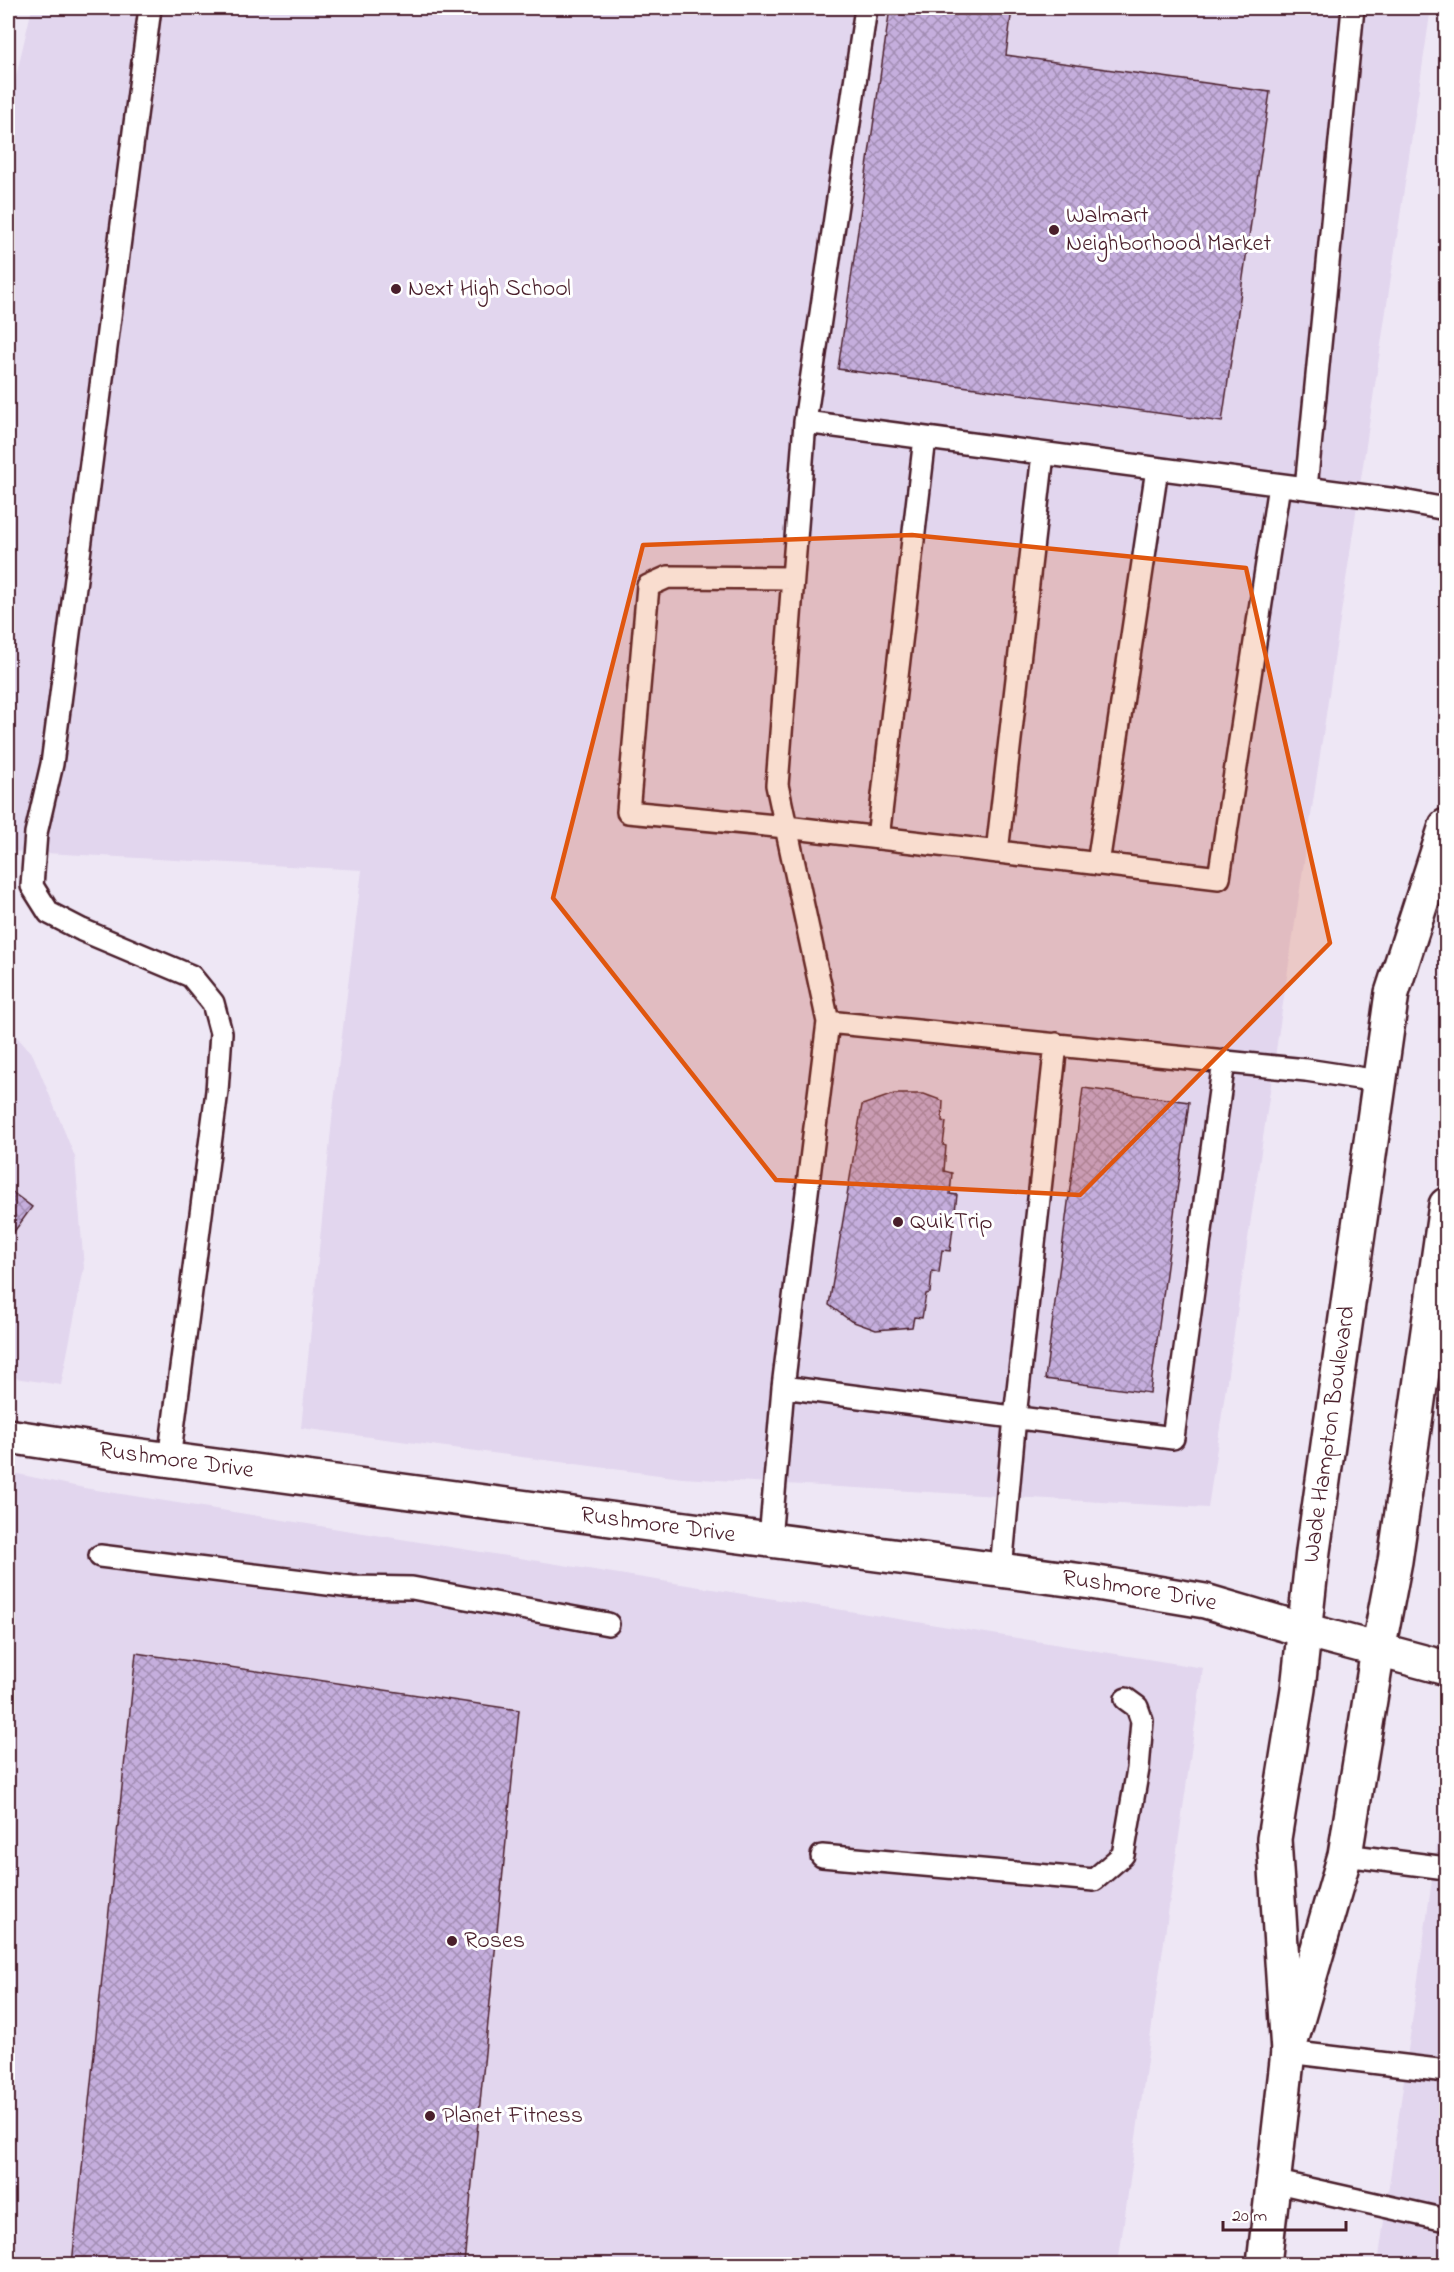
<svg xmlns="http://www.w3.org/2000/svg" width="1454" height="2272" font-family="'Indie Flower',sans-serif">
<defs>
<pattern id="building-cross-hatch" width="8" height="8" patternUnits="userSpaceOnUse" patternTransform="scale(1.5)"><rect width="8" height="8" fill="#c5aedd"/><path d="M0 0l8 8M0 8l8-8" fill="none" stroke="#a28db3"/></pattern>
</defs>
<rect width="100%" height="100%" fill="#eee7f5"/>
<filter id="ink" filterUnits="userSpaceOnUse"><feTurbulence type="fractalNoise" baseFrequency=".0167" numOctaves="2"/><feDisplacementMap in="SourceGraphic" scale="12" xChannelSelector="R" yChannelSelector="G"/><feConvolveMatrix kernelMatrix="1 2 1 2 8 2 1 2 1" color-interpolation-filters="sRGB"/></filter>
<g filter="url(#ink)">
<!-- built -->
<path fill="#e2d6ee" d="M32 8H1431L1208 1508 682 1478 301 1428 333 1110 362 870 8 851V110Z
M8 1027 33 1055 75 1157 84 1268 61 1385 8 1377Z
M8 1472 84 1488 1203 1668 1118 2264H8V1956L11 1932 8 1929Z
M1446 1780V2264H1378Z"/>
<!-- building -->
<path fill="url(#building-cross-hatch)" stroke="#4a1f2b" stroke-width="1.5" d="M890 8 1012 9 1006 55 1270 92 1222 422 838 369Z
M1083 1088 1189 1102 1150 1393 1045 1379Z
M894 1094H924L943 1101 942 1121 946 1122 943 1145 946 1146 944 1171 952 1173 950 1194 957 1195 950 1251 942 1250 939 1273 932 1271 930 1293 926 1294 922 1318 914 1317 912 1327 876 1330 851 1321 829 1305 862 1105Z
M8 1189 32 1207 8 1240Z
M136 1653 519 1710 464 2264H72Z"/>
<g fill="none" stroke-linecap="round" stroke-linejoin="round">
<defs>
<path id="service" d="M150 8 52 764 36 833 32 886 49 913 82 930 191 976 213 1003 221 1033 217 1091 169 1460
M866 8 805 422 777 785 828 1022 1306 1070 1365 1079 1378 1084
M805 422 1397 500 1446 509
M1306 488 1353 8
M793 578 668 577 648 586 628 812 786 827 1219 878 1279 485
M878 838 925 438
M997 852 1043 454
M1098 864 1157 469
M783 1387 1173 1438 1224 1061
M770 1540 783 1387 828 1022
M100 1556 352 1587 412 1588 608 1624
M1001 1570 1015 1417 1056 1044
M1345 1855 1446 1868
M822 1856 1094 1880 1123 1855 1138 1769 1142 1721 1137 1707 1126 1699
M1288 2052 1446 2071
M1273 2181 1446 2220"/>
<g id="minor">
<path id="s1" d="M8 1436 112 1452 625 1521 1091 1582 1205 1601 1304 1630 1446 1668"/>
</g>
<g id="primary">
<path id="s2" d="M1288 2052 1274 1839 1298 1689 1313 1551 1392 993 1446 826"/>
<path d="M1264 2264 1288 2052 1345 1855 1378 1650 1395 1561 1446 1205"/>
</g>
</defs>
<!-- service casing -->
<use href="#service" stroke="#4a1f2b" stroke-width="26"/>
<!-- minor casing -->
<use href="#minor" stroke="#4a1f2b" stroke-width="38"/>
<!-- primary casing -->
<use href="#primary" stroke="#4a1f2b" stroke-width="38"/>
<!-- service -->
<use href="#service" stroke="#fff" stroke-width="21"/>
<!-- minor -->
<use href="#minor" stroke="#fff" stroke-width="33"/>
<!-- primary -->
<use href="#primary" stroke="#fff" stroke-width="33"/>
</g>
</g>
<!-- marked area -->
<path fill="#e0560e" fill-opacity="0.2" stroke="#e0560e" stroke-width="4.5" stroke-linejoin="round" d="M912 535 1246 568 1330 943 1080 1195 776 1180 553 898 643 545Z"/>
<!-- markers -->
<g fill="#4a1f2b" stroke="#fff" stroke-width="2">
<circle cx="1054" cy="230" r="6"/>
<circle cx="396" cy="289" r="6"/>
<circle cx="898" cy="1222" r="6"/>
<circle cx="452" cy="1941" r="6"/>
<circle cx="430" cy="2116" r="6"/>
</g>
<g text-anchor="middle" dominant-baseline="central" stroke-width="6" stroke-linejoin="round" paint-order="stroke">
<!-- poi labels -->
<g font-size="24" fill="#4a1f2b" stroke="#fff" text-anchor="start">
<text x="1066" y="216">Walmart<tspan x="1066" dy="28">Neighborhood Market</tspan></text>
<text x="408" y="289">Next High School</text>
<text x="910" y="1222">QuikTrip</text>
<text x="464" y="1941">Roses</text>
<text x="442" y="2116">Planet Fitness</text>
</g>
<!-- street labels -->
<g font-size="24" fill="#4a1f2b" stroke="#fff">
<text stroke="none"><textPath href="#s2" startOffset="622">Wade Hampton Boulevard</textPath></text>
<text stroke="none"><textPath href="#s1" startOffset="170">Rushmore Drive</textPath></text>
<text stroke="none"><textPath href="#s1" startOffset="656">Rushmore Drive</textPath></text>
<text stroke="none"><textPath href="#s1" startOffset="1142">Rushmore Drive</textPath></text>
</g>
</g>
<!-- margin -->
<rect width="1454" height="2272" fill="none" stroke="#fff" stroke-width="30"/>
<rect x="15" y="15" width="1424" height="2242" fill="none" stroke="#4a1f2b" stroke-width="2" filter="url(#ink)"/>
<!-- scale -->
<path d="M1223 2221v9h123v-9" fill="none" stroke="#4a1f2b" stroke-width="3"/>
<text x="1232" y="2221" font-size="18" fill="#4a1f2b" stroke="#ffffff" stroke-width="4.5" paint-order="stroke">20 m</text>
</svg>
